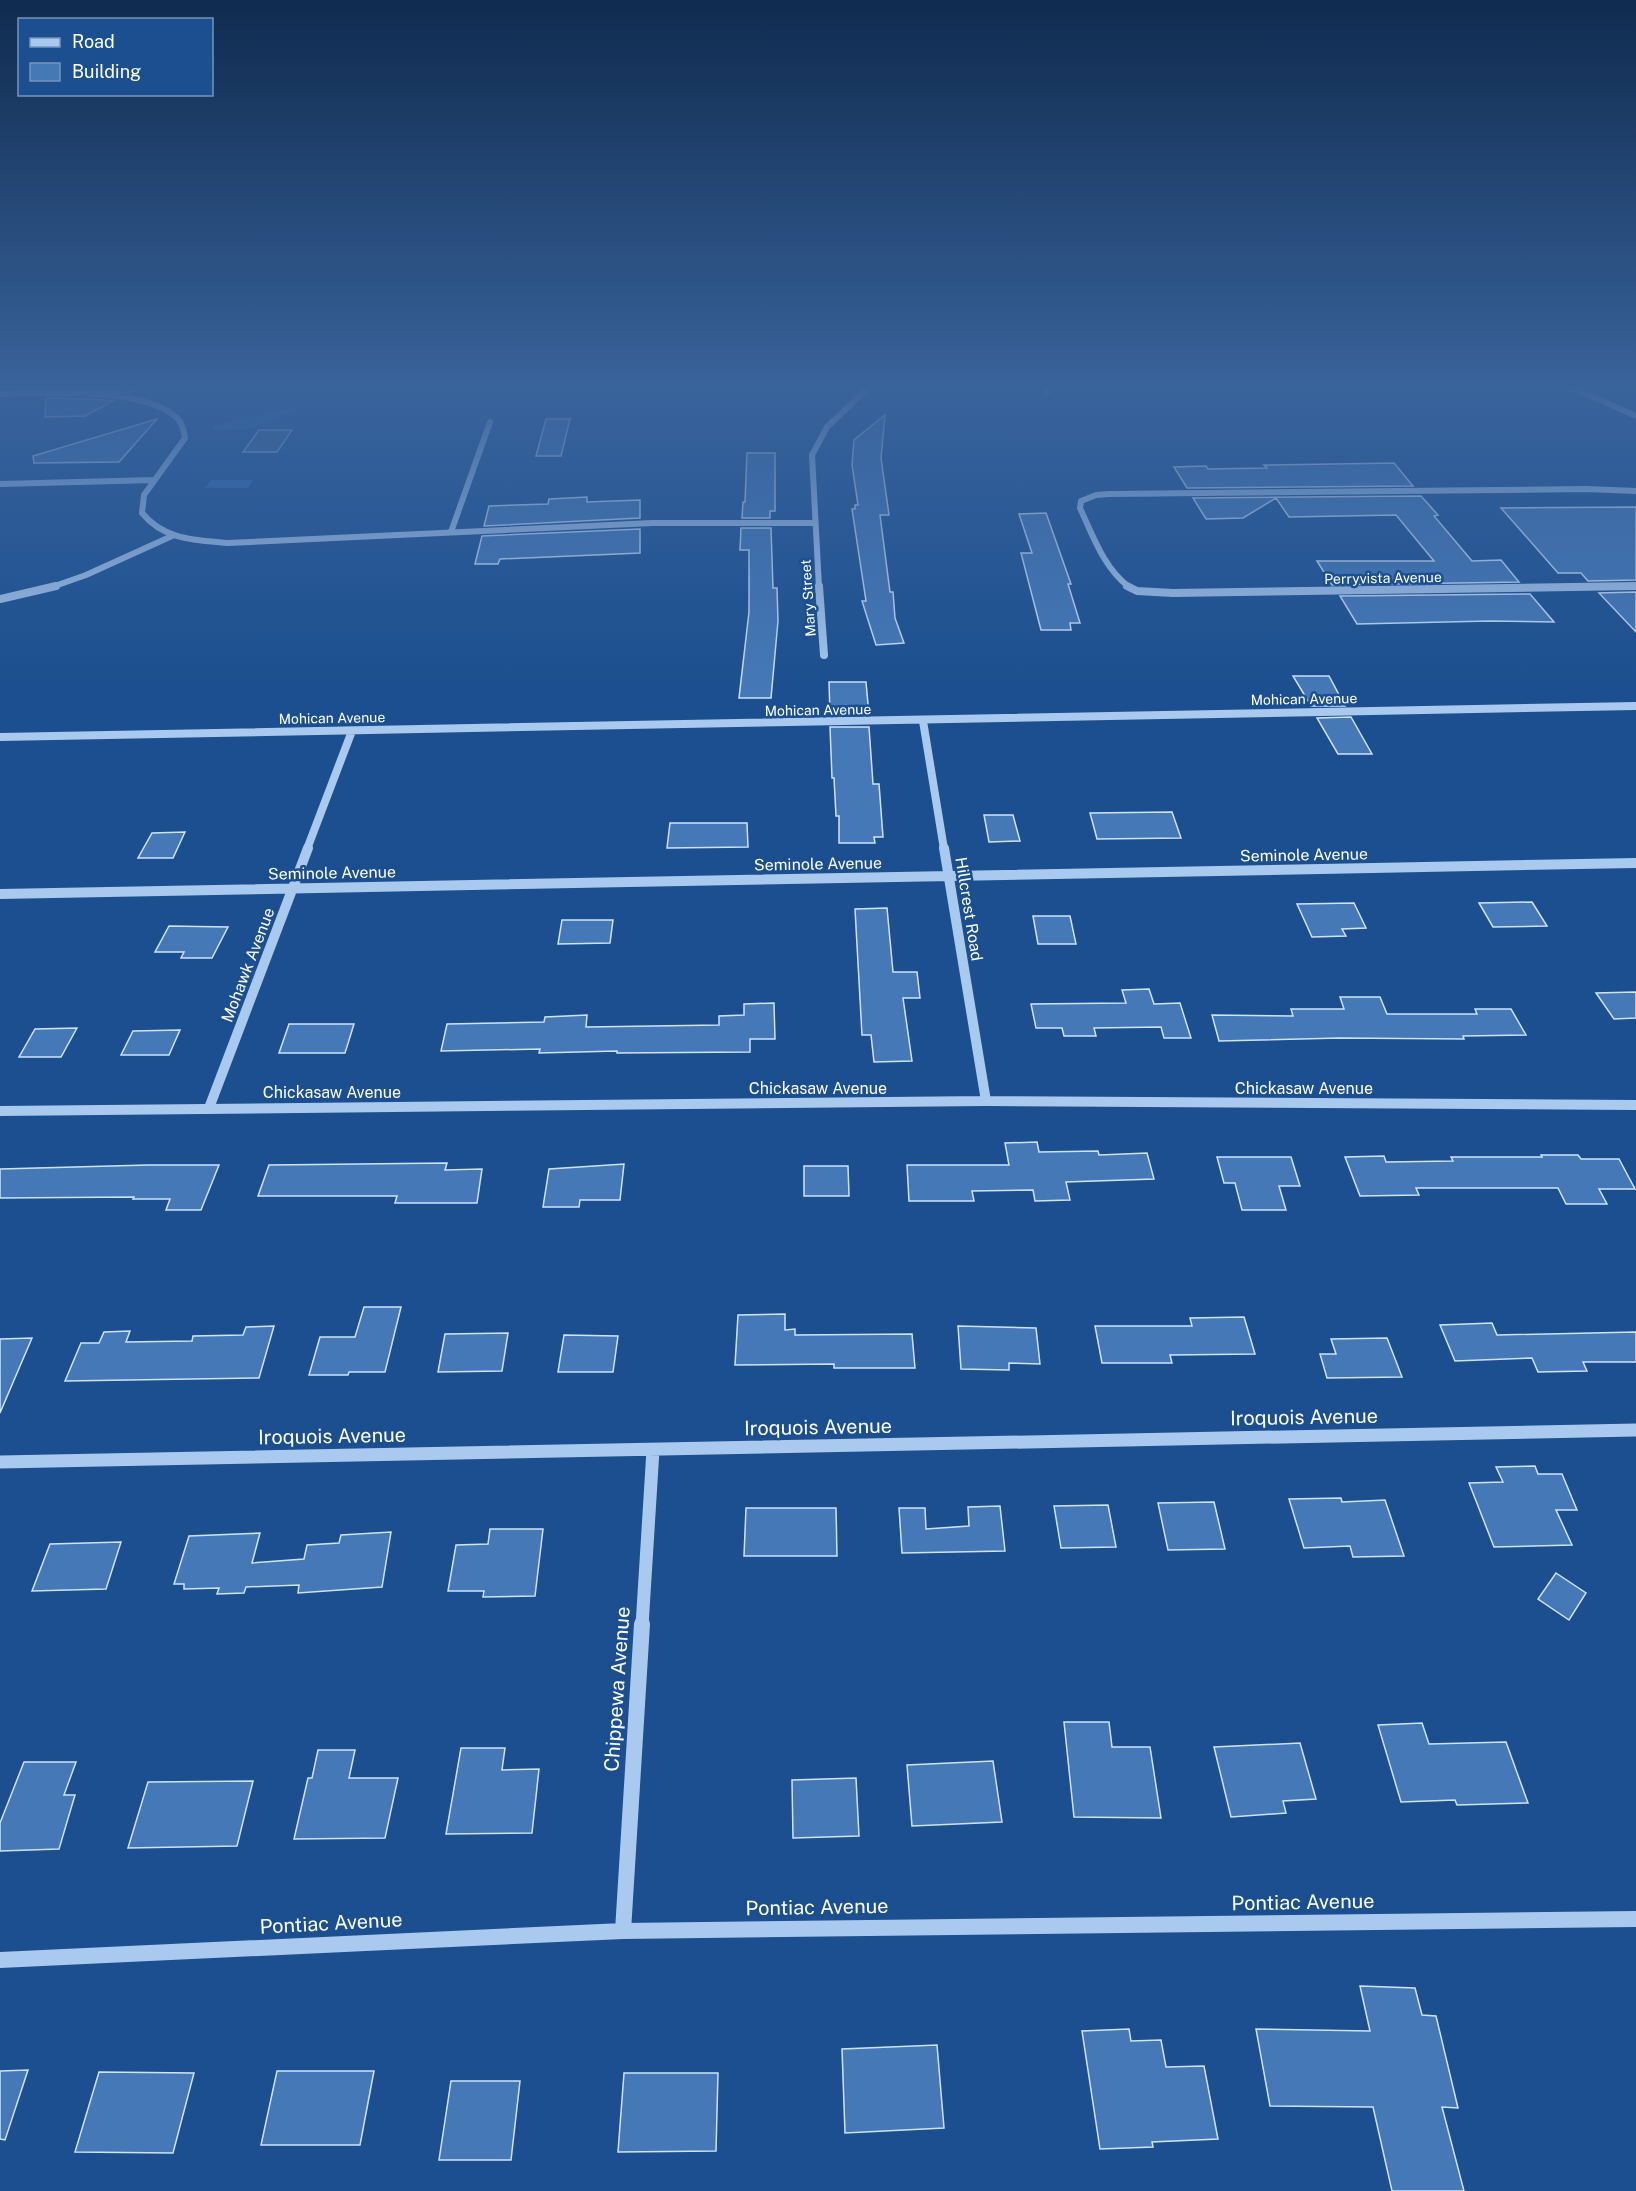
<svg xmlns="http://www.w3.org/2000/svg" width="1636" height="2191" font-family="'Public Sans',sans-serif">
<rect width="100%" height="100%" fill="#1b4f8f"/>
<!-- green -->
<path fill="#2e69ad" d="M296 407 298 412 279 414 273 419 253 428 215 431 211 426Z
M211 480H253L248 488H205Z"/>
<!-- water -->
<path fill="#3c6290" stroke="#9cc4f0" stroke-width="1.5" d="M259 430H292L277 452H243Z"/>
<!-- building -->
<path fill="#4478b7" stroke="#cfe3fa" stroke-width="1.5" d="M46 383H145L128 393 93 389 46 388Z
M46 398 92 399 113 401 85 416 45 417Z
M885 415 881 458 889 515H880L890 592H893L895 618 904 643 876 645 862 601H866L852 509H855V505H858L852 465 854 440Z
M157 419 119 462 34 463 33 456Z
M546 419H570L561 456H536Z
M747 453H775V511H770V518H742L743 502H745Z
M1394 463 1413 486 1187 488 1174 467 1206 466 1208 469 1267 468 1264 465Z
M1421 496 1438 515 1434 516 1472 561 1501 560 1519 582 1332 585 1317 561H1434L1396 515 1289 517 1276 498 1243 518 1206 519 1193 498Z
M587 497V502L640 500V518L484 526 489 506 548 504 549 499Z
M1636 507V580L1588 581 1581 573H1558L1501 508Z
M1046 513 1071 584H1068L1080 623H1070L1071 630H1041L1021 553H1032L1019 514Z
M741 528H771L773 588H777L778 621 771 698H739L749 612V550H740Z
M640 529V553L500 559 498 564H475L482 536Z
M1636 592V632L1599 593Z
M1530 594 1554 622 1490 621 1357 624 1340 596Z
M1293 676H1329L1345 706H1311Z
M829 682H866L869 715H830Z
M1351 717 1372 754H1338L1317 718Z
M830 727H869L873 784H879L883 837H874L875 843H839V816H836L834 778H832Z
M1172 812 1181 838 1097 839 1090 813Z
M984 815H1013L1020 841 989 842Z
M670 823H747L748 847 667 848Z
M185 832 173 858H138L152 833Z
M1532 902 1547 926 1493 927 1479 903Z
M1354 903 1366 928 1342 929 1346 936 1312 937 1297 904Z
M887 908 893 972H917L920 998H903L912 1061 874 1062 871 1035H862L855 909Z
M1033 916H1070L1076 944H1038Z
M562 920H613L610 943 558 944Z
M169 926 228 927 212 958H181L184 952H155Z
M1149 989 1154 1004 1180 1003 1191 1038H1164L1161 1027 1094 1028 1096 1036H1064L1062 1028H1036L1031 1004 1126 1003 1122 990Z
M1636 992V1018L1614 1019 1596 993Z
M1340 997H1380L1387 1014H1477L1475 1009H1511L1526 1035 1463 1036 1464 1039 1340 1038 1219 1041 1212 1015 1293 1016 1291 1009H1344Z
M774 1003 775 1039H750V1052L617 1053V1051L539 1053 540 1049 441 1051 447 1024 544 1022 545 1017 587 1015 586 1027 719 1025V1016L744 1015V1004Z
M289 1024H354L345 1053H279Z
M77 1028 61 1057H19L35 1029Z
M180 1030 169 1055H121L133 1031Z
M1037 1142 1039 1152 1098 1151 1099 1155 1147 1153 1154 1179 1066 1182 1070 1200 1035 1201 1033 1190 972 1191 974 1201H909L907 1165H1009L1005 1143Z
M1541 1155H1578L1581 1159H1619L1635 1189H1599L1607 1204H1566L1558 1188H1416L1419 1195 1360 1196 1345 1157 1384 1156 1386 1162 1453 1161 1451 1157H1542Z
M1217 1157H1291L1300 1186H1279L1286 1210H1242L1235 1183H1224Z
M447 1163 445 1170 482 1169 477 1203H395L397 1196H258L269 1165Z
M624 1164 620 1200H580L579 1207H543L549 1169Z
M148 1165H219L201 1210H166L170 1199H133L134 1197 0 1198V1169Z
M804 1166H848L849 1196H804Z
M364 1307H401L385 1372H349L348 1375H309L320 1337H355Z
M785 1314V1330L795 1329V1335L912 1334 915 1368H834V1364L735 1365 738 1315Z
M1244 1317 1255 1354 1170 1355 1172 1363H1102L1095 1326H1192L1190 1318Z
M1492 1323 1497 1335 1636 1332V1362H1583L1587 1371 1538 1372 1532 1358 1455 1361 1440 1325Z
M274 1326 259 1378 65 1381 81 1343H99L104 1332 130 1331 126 1342 192 1341 193 1336 243 1335 246 1327Z
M958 1326 1036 1328 1040 1364 1009 1363V1370L961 1369Z
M508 1333 502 1371 438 1372 445 1334Z
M564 1335 618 1336 613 1372H558Z
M32 1338 0 1413V1339Z
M1387 1338 1402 1377 1327 1378 1320 1354H1336L1331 1339Z
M1535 1466 1538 1474H1562L1577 1510H1556L1572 1545 1494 1547 1469 1483 1503 1482 1496 1467Z
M1341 1498 1342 1502 1385 1500 1404 1556 1353 1557 1350 1546 1304 1548 1289 1499Z
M1214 1502 1225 1549 1168 1550 1158 1503Z
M1108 1505 1116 1547 1061 1548 1054 1506Z
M1000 1506 1005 1551 902 1553 899 1508H925L926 1529 969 1526 968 1507Z
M746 1508H836L837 1556H744Z
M490 1529H543L535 1596 483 1597 484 1591H448L456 1545 488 1544Z
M391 1532 382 1587 298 1593 299 1585 246 1587 244 1593 217 1594 219 1588 184 1589V1584H174L189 1536 260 1533 252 1563 304 1559 307 1545 339 1543 341 1535Z
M121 1542 106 1589 32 1591 50 1544Z
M1556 1573 1586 1593 1569 1620 1538 1599Z
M1064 1722H1109L1112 1747H1150L1161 1818 1074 1817Z
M1422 1723 1429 1744 1506 1742 1528 1803 1457 1805 1455 1800 1401 1802 1378 1725Z
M1300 1743 1316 1799 1283 1801 1286 1813 1231 1817 1214 1747Z
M461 1748H505L502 1770 539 1769 532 1833 446 1834Z
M318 1750H355L349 1778H398L385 1838 294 1839 308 1778H312Z
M993 1761 1002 1822 912 1826 907 1765Z
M24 1762H76L64 1795H75L59 1849 0 1851V1823Z
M856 1778 859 1836 793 1838 792 1780Z
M253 1781 237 1846 128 1848 148 1782Z
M1360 1986 1415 1988 1422 2015 1436 2016 1458 2108 1442 2107 1464 2191H1392L1373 2107 1270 2106 1256 2029 1370 2031Z
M1129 2029 1131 2041 1161 2040 1166 2067 1204 2066 1218 2139 1152 2142 1153 2147 1100 2149 1082 2031Z
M937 2045 944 2128 845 2133 842 2049Z
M28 2070 5 2140 0 2139V2071Z
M277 2071H374L360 2145H261Z
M99 2072 194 2073 173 2153 75 2152Z
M624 2073H718L716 2151 618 2152Z
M451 2081H520L511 2160H439Z"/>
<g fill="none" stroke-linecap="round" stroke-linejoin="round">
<!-- minor-far4 -->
<path stroke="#a9c9ee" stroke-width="6" d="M1046 383 1047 392
M1562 383 1636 416
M0 394C45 393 142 387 176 417 182 422 184 431 185 438L144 495 142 513C164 540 195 540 228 543L652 523H814
M0 484 154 480
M451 532 490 422
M52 587 86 575 172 536
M819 587 812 455 827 427 873 383
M1129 587C1104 568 1093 536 1080 508L1081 501 1096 495 1109 494 1586 489 1636 491
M1595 587 1636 586"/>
<!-- minor-far3 -->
<path stroke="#a9c9ee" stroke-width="8" d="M819 586 824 655
M1127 586 1137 591 1173 593 1636 586
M0 599 56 586
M923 721 944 849
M0 737 1636 706
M307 849 352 731"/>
<!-- minor-far2 -->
<path stroke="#a9c9ee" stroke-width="10" d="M944 848 986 1101
M0 894 1636 863
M209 1108 308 848
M0 1111 986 1101 1636 1105"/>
<!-- minor-far1 -->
<path stroke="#a9c9ee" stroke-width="13" d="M0 1462 1636 1430
M642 1626 653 1450"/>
<!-- minor -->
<path stroke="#a9c9ee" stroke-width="16" d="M623 1931 642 1624
M0 1960 623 1931 1636 1919"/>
</g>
<!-- sky -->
<linearGradient id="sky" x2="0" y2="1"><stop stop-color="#0f2b4f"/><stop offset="0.56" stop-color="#39639b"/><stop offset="1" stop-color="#39639b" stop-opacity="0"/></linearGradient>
<rect width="1636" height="690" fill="url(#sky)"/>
<g text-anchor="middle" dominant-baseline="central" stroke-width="5" stroke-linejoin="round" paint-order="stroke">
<!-- far-street labels -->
<g font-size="14" fill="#fff" stroke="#1b4f8f">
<text transform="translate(1383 578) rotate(-1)">Perryvista Avenue</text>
<text transform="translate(808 598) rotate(-94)">Mary Street</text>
<text transform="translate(1304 699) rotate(-1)">Mohican Avenue</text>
<text transform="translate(818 710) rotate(-1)">Mohican Avenue</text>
<text transform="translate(332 718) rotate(-1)">Mohican Avenue</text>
</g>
<!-- street labels -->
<g font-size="16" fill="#fff" stroke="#1b4f8f">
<text transform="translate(1304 855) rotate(-1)">Seminole Avenue</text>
<text transform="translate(818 864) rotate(-1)">Seminole Avenue</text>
<text transform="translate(332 873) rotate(-1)">Seminole Avenue</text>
<text transform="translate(969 909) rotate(81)">Hillcrest Road</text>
<text transform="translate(248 965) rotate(-69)">Mohawk Avenue</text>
<text x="818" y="1088">Chickasaw Avenue</text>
<text x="1304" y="1088">Chickasaw Avenue</text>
<text x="332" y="1092">Chickasaw Avenue</text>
</g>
<!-- near-street labels -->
<g font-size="20" fill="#fff" stroke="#1b4f8f">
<text transform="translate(1304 1417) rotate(-1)">Iroquois Avenue</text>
<text transform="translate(818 1427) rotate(-1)">Iroquois Avenue</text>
<text transform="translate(332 1436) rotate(-1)">Iroquois Avenue</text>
<text transform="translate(617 1689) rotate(-86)">Chippewa Avenue</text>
<text transform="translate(1303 1902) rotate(-1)">Pontiac Avenue</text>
<text transform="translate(817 1907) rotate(-1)">Pontiac Avenue</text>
<text transform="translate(331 1923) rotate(-3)">Pontiac Avenue</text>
</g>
</g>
<!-- legend -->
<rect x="18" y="18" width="195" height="78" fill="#1b4f8f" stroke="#7695bc" stroke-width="1.5"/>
<rect x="30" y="38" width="30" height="9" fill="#a9c9ee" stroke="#7695bc" stroke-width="1.5"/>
<text x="72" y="48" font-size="18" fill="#ffffff">Road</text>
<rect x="30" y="63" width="30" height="18" fill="#4478b7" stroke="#7695bc" stroke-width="1.5"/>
<text x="72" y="78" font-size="18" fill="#ffffff">Building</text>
</svg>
